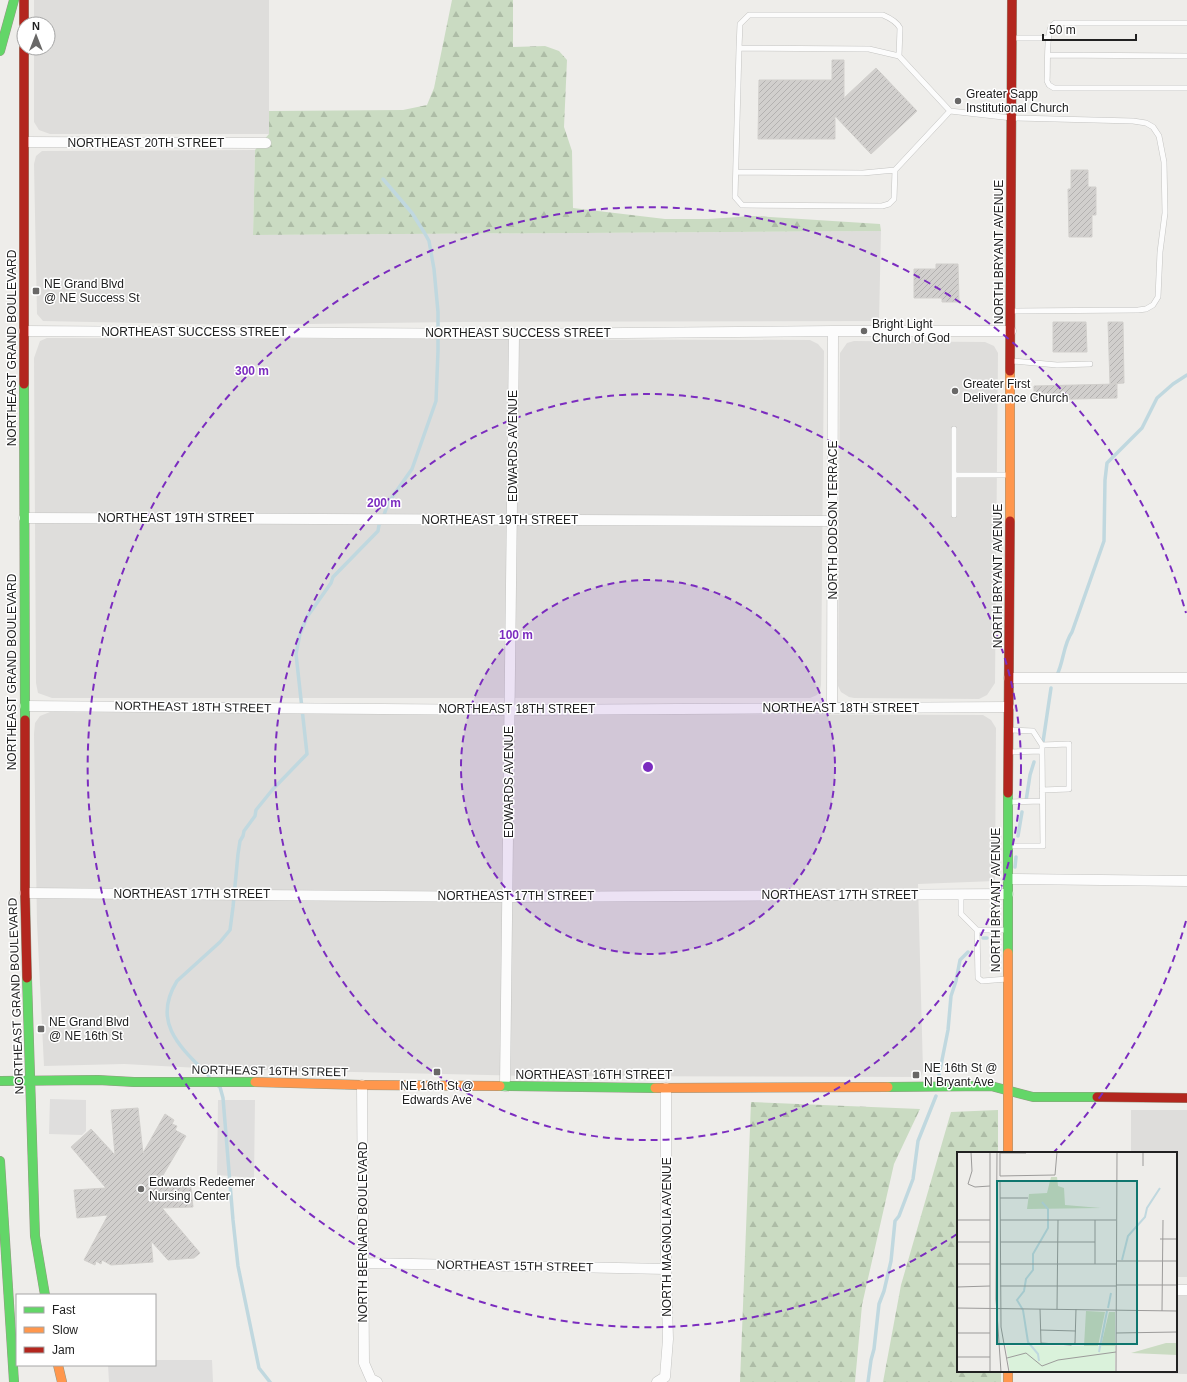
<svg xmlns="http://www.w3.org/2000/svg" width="1187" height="1382" font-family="Arial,sans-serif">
<defs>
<pattern id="forest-firs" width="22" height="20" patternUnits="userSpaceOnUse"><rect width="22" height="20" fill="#cadbc2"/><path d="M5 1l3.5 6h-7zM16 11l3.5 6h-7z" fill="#adbca6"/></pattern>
<pattern id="building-hatch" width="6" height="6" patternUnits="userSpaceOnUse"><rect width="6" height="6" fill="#d1cfcd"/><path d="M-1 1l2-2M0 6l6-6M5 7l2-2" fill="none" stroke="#b3b1b0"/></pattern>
</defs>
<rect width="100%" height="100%" fill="#eeedea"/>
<!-- residential -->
<path fill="#dedddb" d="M34 0H269V134H50L39 130 34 122V48H48V24H34Z
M255 150 253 235 881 231 879 321 454 322 241 325 43 321 37 314 34 164 36 156 42 151Z
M47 338 810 340 818 344 824 351 821 685 820 690 817 695 810 698H52L38 693 36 683 34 358 40 341Z
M854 341 985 342 994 346 998 353 995 683 987 695 979 699 854 698 849 697 841 692 838 686 840 353 847 343Z
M50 712 983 715 991 720 996 728 995 881 918 884 923 1071 921 1077 528 1076 218 1069 124 1064 44 1066 37 923 34 734 35 723 40 716Z
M1131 1110H1187V1277H1176V1153H1131Z
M1176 1296H1187V1374L1132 1373V1371H1176Z"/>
<!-- forest -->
<path fill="url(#forest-firs)" d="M452 0H513V47L545 46 559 51 567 60 564 127 572 151 573 208 665 219H708L754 216 880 224 881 231 253 235 255 150 269 134V111L403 110 427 105 434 88Z
M751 1102 920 1109 894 1164 862 1305 855 1382H740Z
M998 1110V1153H958V1371H1001V1382H883L901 1285 951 1112Z"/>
<!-- parking -->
<path fill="#dfdedd" d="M50 1099 86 1100V1131L82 1135 49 1134Z
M218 1100H255L254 1178 217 1175Z
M155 1360H212L213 1382H109L108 1365H155Z"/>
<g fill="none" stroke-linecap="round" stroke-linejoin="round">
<!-- stream -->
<path stroke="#c0d8df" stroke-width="3.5" d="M1057 675C1064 661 1063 645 1072 632L1104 541 1105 480 1107 463 1142 428 1157 398 1173 384 1187 375
M1043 742 1051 688
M1026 801 1030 775 1034 762
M1018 836 1022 812
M1015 867 1016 857
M983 938H987
M939 1075 948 1030 951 996 956 981 960 960 968 952
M209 1076C181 1048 151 1023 177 981L220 942 230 930 233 907 238 854 240 841 243 836 244 831 255 816 256 810 273 789 307 754 296 654 300 634 307 617 331 583 333 577 378 531 379 525 382 521 388 503 412 469 436 401 438 351V312L434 269 429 241 424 232 412 213 383 179
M217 1085 220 1087 223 1098 233 1220 238 1266 259 1368 270 1382
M868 1382 871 1360 874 1349 879 1304 884 1291 891 1261 895 1221 899 1216 913 1179 918 1141 936 1096"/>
</g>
<!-- building -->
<path fill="url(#building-hatch)" stroke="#d1cfcc" d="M832 60H844V98L876 68 917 111 871 154 835 116V139H758L759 80H832Z
M1071 170H1088V187H1096V215H1092V237H1069L1068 189H1071Z
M936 264H958L959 302H942V298H914V269H936Z
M1053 322H1086L1087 352H1053Z
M1108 322H1123L1124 383 1110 384Z
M1117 384V398L1034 400V386Z
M138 1108 143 1153 165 1114 174 1120 172 1124 177 1126 175 1130 186 1136 159 1182 190 1179 193 1207 162 1208 200 1253 194 1258 168 1260 151 1241 153 1262 111 1265 102 1260 101 1264 96 1261 95 1265 84 1260 108 1215 77 1218 74 1190 106 1188 71 1147 91 1129 115 1155 111 1110Z"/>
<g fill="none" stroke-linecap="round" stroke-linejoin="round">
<defs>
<path id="lane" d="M1187 23H1055C1053 25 1052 25 1051 27 1046 35 1048 71 1047 81L1049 85 1054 88H1187
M1013 38H1048
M739 48 740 24 749 15H883C890 18 897 22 900 28L899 56
M1048 55 1187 56
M950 111 895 170 894 199 889 204 882 206 742 205 735 197 739 48 869 49 899 56 950 111 1012 118 1133 121 1146 123 1153 127 1159 136 1164 162 1165 213 1160 252 1158 297 1153 305 1146 309 1138 310 1013 311
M736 172 863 173 895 170
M1012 361 1057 365 1090 364
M954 475H1010
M954 515V429
M1042 745 1069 744V789L1042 790
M1009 752 1042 751V745L1033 731 1010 730
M1010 802 1042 801
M1009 846H1043L1042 751
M961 894V914L977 930 978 978 982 981 1007 979
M977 930H1006"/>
<path id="street" d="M25 142 266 143
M24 331 514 334 833 331H1011
M24 518 833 521
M1009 678H1187
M25 706 509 710 1009 707
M832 708 833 331
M1008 879 1187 881
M25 893 508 897 1008 894
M362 1085 364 1363 371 1379 377 1382
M505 1086 514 334
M364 1263 666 1269
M1176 1290H1187
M657 1382 665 1377 668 1339 666 1269V1088"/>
<path id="fast" d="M0 51 14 0
M24 384 25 720
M1008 953V793
M27 978 35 1236 45 1295
M0 1081 98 1080 134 1082H255
M500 1086 655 1088
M888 1087 991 1086 1033 1097H1097
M0 1161 14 1382"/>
<path id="slow" d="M1010 521V371
M1008 953V1153
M255 1082 362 1085 500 1086
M655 1088 888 1087
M58 1365 62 1382
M1008 1371V1382"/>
<path id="jam" d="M24 0V24
M24 48V384
M1010 371 1012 0
M25 720V893L27 978
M1008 793 1010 521
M1097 1097 1187 1098"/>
</defs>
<!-- lane casing -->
<use href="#lane" stroke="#c4c4c2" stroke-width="6"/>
<!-- street casing -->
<use href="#street" stroke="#c4c4c2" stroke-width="11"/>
<!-- fast casing -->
<use href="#fast" stroke="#959783" stroke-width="10"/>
<!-- slow casing -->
<use href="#slow" stroke="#959783" stroke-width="10"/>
<!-- jam casing -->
<use href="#jam" stroke="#959783" stroke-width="10"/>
<!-- lane -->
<use href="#lane" stroke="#fcfcfc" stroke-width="5"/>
<!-- street -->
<use href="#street" stroke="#fcfcfc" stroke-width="10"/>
<!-- fast -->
<use href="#fast" stroke="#63d668" stroke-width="9"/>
<!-- slow -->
<use href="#slow" stroke="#ff974d" stroke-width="9"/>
<!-- jam -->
<use href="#jam" stroke="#b3261e" stroke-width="9"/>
</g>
<!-- distance rings -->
<circle cx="648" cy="767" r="187" fill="#7b2cbf" fill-opacity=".12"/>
<g fill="none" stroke="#7b2cbf" stroke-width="2" stroke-dasharray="7 5">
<circle cx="648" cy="767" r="187"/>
<circle cx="648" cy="767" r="373"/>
<path d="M1186 921A560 560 0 0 1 1054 1152M957 1234A560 560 0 1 1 1186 613"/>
</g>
<!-- markers -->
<g fill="#696867" stroke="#fff" stroke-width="1.5">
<circle cx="958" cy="101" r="4"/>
<rect x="32" y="287" width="8" height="8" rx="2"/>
<circle cx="864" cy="331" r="4"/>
<circle cx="955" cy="391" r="4"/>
<rect x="37" y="1025" width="8" height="8" rx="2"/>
<rect x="433" y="1068" width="8" height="8" rx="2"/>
<rect x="912" y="1071" width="8" height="8" rx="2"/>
<circle cx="141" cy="1189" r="4"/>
</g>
<g text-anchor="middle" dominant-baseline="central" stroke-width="3" stroke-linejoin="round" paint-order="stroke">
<!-- poi labels -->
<g font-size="12" fill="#212121" stroke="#fff" text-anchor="start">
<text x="966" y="94">Greater Sapp<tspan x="966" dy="14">Institutional Church</tspan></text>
<text x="44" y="284">NE Grand Blvd<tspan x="44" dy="14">@ NE Success St</tspan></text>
<text x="872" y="324">Bright Light<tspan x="872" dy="14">Church of God</tspan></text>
<text x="963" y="384">Greater First<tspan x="963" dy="14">Deliverance Church</tspan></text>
<text x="49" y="1022">NE Grand Blvd<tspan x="49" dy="14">@ NE 16th St</tspan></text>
<text x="924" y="1068">NE 16th St @<tspan x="924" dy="14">N Bryant Ave</tspan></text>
<text x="437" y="1086" text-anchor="middle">NE 16th St @<tspan x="437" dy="14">Edwards Ave</tspan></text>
<text x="149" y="1182">Edwards Redeemer<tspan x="149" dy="14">Nursing Center</tspan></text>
</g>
<!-- street labels -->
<g font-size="12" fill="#212121" stroke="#fff">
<text x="146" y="143">NORTHEAST 20TH STREET</text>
<text transform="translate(999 252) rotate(-90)">NORTH BRYANT AVENUE</text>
<text x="194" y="332">NORTHEAST SUCCESS STREET</text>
<text x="518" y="333">NORTHEAST SUCCESS STREET</text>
<text transform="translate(12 348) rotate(-90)">NORTHEAST GRAND BOULEVARD</text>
<text transform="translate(513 446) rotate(-90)">EDWARDS AVENUE</text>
<text x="176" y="518">NORTHEAST 19TH STREET</text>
<text x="500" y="520">NORTHEAST 19TH STREET</text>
<text transform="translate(833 520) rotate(-90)">NORTH DODSON TERRACE</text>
<text transform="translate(998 576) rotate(-90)">NORTH BRYANT AVENUE</text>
<text transform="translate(12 672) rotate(-90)">NORTHEAST GRAND BOULEVARD</text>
<text transform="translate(193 707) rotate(1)">NORTHEAST 18TH STREET</text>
<text x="841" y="708">NORTHEAST 18TH STREET</text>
<text x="517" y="709">NORTHEAST 18TH STREET</text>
<text transform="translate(509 782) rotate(-90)">EDWARDS AVENUE</text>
<text x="192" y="894">NORTHEAST 17TH STREET</text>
<text x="840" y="895">NORTHEAST 17TH STREET</text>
<text x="516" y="896">NORTHEAST 17TH STREET</text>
<text transform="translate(996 900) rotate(-90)">NORTH BRYANT AVENUE</text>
<text transform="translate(16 996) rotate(-92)">NORTHEAST GRAND BOULEVARD</text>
<text transform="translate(270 1071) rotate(1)">NORTHEAST 16TH STREET</text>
<text x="594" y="1075">NORTHEAST 16TH STREET</text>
<text transform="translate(363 1232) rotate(-90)">NORTH BERNARD BOULEVARD</text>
<text transform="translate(667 1237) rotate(-90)">NORTH MAGNOLIA AVENUE</text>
<text transform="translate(515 1266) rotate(1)">NORTHEAST 15TH STREET</text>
</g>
</g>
<!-- overview -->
<g transform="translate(957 1152)">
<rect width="220" height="220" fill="#eeedea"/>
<path d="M94 25H100L101 34 107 36 108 53 144 56 70 57 72 42 90 41ZM129 159 148 160 141 194H127ZM152 160H158V194H144ZM209 191H220V203L174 201Z" fill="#cadbc2"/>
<path d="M49 194H158V220H53Z" fill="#daf2db"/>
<path fill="none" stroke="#c0d8df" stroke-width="2" d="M165 108 171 84 188 65 190 56 203 36M151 156 154 141M142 200 150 159M82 209 81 202 71 190 66 158 60 148 67 139 69 127 76 118V102L91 76V57L85 50"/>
<path fill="none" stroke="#9c9b9a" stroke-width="1" d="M14 0 15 19 11 32 18 35 33 34M33 0V220M40 0 39 147 44 220M43 1H69M186 14V0M43 24 98 23 100 0M43 24V0M43 29 44 175 52 220M43 46H71M0 68H33M43 68H159M203 87H220M0 90H33M43 90H138M159 109H220M0 112H33M43 112H159M138 112V68M159 133H220M43 134H159M0 135 33 134M0 156 220 159M83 157 84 191 114 193 118 191 119 157M100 157 101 68M205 159 206 68M83 178 119 179M0 181H33M159 181 220 180M0 205H33M50 206 69 201 85 214 101 208 159 200M159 220 160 0"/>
<path fill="#0f766e" fill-opacity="0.15" stroke="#0f766e" stroke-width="2" d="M40 29H180V192H40Z"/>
<rect width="220" height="220" fill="none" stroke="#212121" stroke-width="2"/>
</g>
<circle cx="648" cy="767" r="6" fill="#7b2cbf" stroke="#fff" stroke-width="2"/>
<g font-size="12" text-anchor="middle" font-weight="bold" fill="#7b2cbf" stroke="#fff" stroke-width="3" stroke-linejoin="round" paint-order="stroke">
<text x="252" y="375">300 m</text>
<text x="384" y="507">200 m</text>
<text x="516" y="639">100 m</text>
</g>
<!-- legend -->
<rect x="16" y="1294" width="140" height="72" fill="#ffffff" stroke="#a6a6a6"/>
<rect x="24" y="1307" width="20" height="6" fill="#63d668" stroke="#a6a6a6"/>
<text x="52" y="1314" font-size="12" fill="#212121">Fast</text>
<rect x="24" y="1327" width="20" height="6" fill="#ff974d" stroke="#a6a6a6"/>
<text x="52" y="1334" font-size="12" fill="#212121">Slow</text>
<rect x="24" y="1347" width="20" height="6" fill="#b3261e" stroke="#a6a6a6"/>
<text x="52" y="1354" font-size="12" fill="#212121">Jam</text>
<!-- north arrow -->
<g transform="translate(36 36)"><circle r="19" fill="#ffffff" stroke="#a6a6a6"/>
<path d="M0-3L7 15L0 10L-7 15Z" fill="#696867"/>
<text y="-6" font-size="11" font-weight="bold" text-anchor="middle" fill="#212121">N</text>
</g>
<!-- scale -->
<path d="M1043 34v6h93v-6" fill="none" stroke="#212121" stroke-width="2"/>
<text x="1049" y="34" font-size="12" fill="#212121" stroke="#ffffff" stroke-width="3" paint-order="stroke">50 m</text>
</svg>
